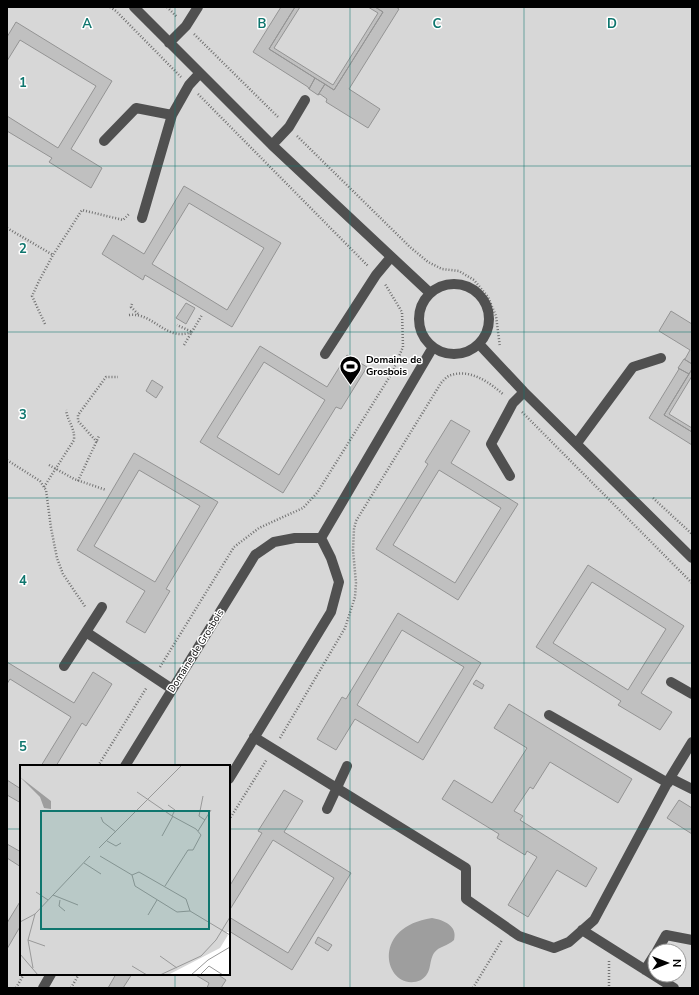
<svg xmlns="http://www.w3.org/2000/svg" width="699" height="995" font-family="'Nunito Sans',sans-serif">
<rect width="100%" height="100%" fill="#fff"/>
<!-- green -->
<path fill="#d7d7d7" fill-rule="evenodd" d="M7 7H692V988H7ZM21 766H229V974H21ZM655 951H679V975H655Z"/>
<!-- water -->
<path fill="#9e9e9e" d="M432 918C444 920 458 926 454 940 448 946 439 946 434 953 428 963 433 972 421 980 387 995 366 928 432 918Z"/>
<!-- building -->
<path fill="#c0c0c0" stroke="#949494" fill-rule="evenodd" d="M281 7H295L269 49 315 78 309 89 308 87 253 52Z
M295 7H300L274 48 333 85 378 13 368 7H375L383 12 334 90 269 49Z
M375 7H396L399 9 349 89 380 109 368 128 326 102 327 99 320 94 318 95 325 84 334 90 383 12Z
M16 22 112 81 71 149 102 168 91 188 49 162 52 158 7 131V116L58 148 96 86 20 40 7 61V37Z
M315 78 325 84 318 95 309 89Z
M184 186 281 243 232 327 145 275 143 280 102 254 113 235 144 254ZM189 203 264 248 227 310 152 264Z
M186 303 195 308 186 324 176 318Z
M671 311 692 324V364L684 359H685L690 350 659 331Z
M260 346 327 387 347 355 367 367 341 409 336 407 283 493 200 442ZM264 362 325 400 279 475 217 437Z
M684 359 692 364V369L689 374 678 368Z
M678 368 689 374 664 415 692 432V445L649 418 679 369Z
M692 369V376L669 414 692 428V432L664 415Z
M152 380 163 387 156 398 146 391Z
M451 420 470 431 451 463 518 504 458 600 376 549 428 464 425 462ZM439 470 501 508 455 583 393 545Z
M134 453 218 502 166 589 170 591 145 633 126 622 145 591 77 550ZM139 470 200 506 155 582 94 546Z
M588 565 684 626 641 693 672 712 660 730 618 705 621 701 536 647ZM592 582 666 629 628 690 553 643Z
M398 613 481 663 423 760 355 719 336 750 317 739 342 697 346 699ZM402 630 464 667 418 743 357 705Z
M7 662 74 703 93 672 112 684 86 726 82 723 56 766H41L71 717 10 679 7 684Z
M476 680 484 685 482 689 473 684Z
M509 704 632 779 618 803 550 762 533 789 530 787 514 811 523 816 520 820 597 868 586 887 557 870 528 917 508 905 537 857 527 851 525 855 497 838 499 834 442 799 454 780 492 803 527 748 494 728Z
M7 780 21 789V803L7 795Z
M284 790 303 801 284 832 351 873 292 970 229 931V917L288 953 334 878 273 840 229 911V887L262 833 258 831Z
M679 800 692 808V834L667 818Z
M7 844 21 852V867L7 858Z
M21 900V925L7 949V923Z
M318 937 332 945 328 951 315 943Z
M116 974H132L123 988H108Z
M194 974H217L226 980 221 988H207L209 983Z"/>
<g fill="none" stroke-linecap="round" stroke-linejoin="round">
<!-- path -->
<path stroke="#727272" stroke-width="2.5" stroke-dasharray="1 2" stroke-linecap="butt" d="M110 7 116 11 181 77
M167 7 177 17
M194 34 279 118
M198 94 368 266
M297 136 410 247 428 262 442 269 459 271 474 280 488 297 496 316 500 347
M7 228 53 255 82 210 123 220 129 214
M132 304 131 307 139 315
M129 315C154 312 165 342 192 332L177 325
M45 324 32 296 39 281 53 255
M184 345 202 315
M522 412 692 583
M97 442 78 421V415L106 377H118
M7 460 40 481 46 490 51 528 57 558 63 574 86 608
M49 465 74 479 106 490
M78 481 99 436
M44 487 74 440C75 427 68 423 66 410
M653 498 692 534
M160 667 234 547 259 528 303 508 317 493 392 373 403 347 402 312 385 284
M280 738 345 628 355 597 356 583 353 550 354 529 356 521 441 383C444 380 447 376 451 375 471 369 489 382 504 395
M98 766 147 687
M229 820 267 759
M609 961V988
M16 988 24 974
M71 988 79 974
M473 988 502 940"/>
<!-- minor -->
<path stroke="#505050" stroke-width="10" d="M134 7 272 145 430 293
M169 43 186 26 198 7
M104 141 136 108 172 115
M272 145 289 127 305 100
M142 218 172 115 189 85 200 73
M419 319a35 35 0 1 1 70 0a35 35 0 1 1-70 0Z
M479 344 524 392 692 558
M325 354 376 275 391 257
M577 443 633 367 661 358
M510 476 491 444 513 403 524 392
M321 538 433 347
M86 632 172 689
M64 666 102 607
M671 682 692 694
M549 715 668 783
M254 737 466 868V899L519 936 554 948 569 942 594 920 670 778
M692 742 670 778 692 789
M125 766 255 555 274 542 295 538H321
M229 779 331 612 339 582 331 558 321 538
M327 809 347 766
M582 930 674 988
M657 951 666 935 692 940
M645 970 655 954
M43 988 51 974"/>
</g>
<!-- grid -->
<path fill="none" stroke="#0f766e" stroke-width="1" stroke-opacity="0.55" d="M175 7V766M350 7V988M524 7V988M7 166H692M7 332H692M7 498H692M7 663H692M7 829H21M229 829H692M175 974V988"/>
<!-- icons -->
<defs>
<symbol id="stadium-pin" viewBox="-11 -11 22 30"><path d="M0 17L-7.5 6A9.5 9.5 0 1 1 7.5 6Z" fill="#000" stroke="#fff"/><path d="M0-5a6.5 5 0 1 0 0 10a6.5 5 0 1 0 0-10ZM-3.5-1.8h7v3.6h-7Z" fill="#fff"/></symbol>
</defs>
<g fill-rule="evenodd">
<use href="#stadium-pin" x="338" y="354" width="25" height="34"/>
</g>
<g text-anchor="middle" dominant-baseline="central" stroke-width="3" stroke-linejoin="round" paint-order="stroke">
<!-- poi labels -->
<g font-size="10" font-weight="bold" fill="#000" stroke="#fff" text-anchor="start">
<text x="366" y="360">Domaine de<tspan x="366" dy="12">Grosbois</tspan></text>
</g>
<!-- street labels -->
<g font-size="10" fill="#000" stroke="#fff">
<text transform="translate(196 651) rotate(-58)">Domaine de Grosbois</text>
</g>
</g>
<!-- overview -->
<g transform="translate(20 765)">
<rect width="210" height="210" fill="#fff"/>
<path d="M0 0H210V167H206L208 170 200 183 148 210H0Z" fill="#d7d7d7"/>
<path d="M0 12 31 36V44L24 43 20 32Z" fill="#9e9e9e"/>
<path fill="none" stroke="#999" stroke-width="1" d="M117 27 152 51 155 45 148 40M183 31 179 51 185 55M81 52 83 57 96 67M178 66 191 45M142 71 153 51M87 76 96 81 101 78M79 83 162 0M80 91 112 110M64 98 81 109M119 107 166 134 170 146 157 147 115 121 112 110ZM145 121 168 85H173L181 70 176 64 152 51M16 127 28 135M33 130 58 140M40 135 39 141 45 146M170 146 210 170M128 150 137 135M0 157 15 149 70 91M8 175 25 181M0 189 18 210M140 191 157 203M112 201 127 210M13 203 8 175 15 149M140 210 181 191 196 175 210 152M171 210 188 195 210 182M180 210 189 201 203 210"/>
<path fill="#0f766e" fill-opacity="0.15" stroke="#0f766e" stroke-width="2" d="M21 46H189V164H21Z"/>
<rect width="210" height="210" fill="none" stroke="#000" stroke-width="2"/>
</g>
<g font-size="13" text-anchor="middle" font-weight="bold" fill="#0f766e" stroke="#fff" stroke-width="3" stroke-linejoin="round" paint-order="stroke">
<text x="87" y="28">A</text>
<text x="262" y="28">B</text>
<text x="437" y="28">C</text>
<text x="612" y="28">D</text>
<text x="23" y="87">1</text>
<text x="23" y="253">2</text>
<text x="23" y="419">3</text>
<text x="23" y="585">4</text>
<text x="23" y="751">5</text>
</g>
<!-- border -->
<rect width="699" height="995" fill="none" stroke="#000000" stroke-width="16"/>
<!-- north arrow -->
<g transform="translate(667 963) rotate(90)"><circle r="19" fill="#ffffff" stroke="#999999"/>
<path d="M0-3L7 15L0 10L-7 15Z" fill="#000000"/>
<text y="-6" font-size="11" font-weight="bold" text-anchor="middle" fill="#000000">N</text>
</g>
</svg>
